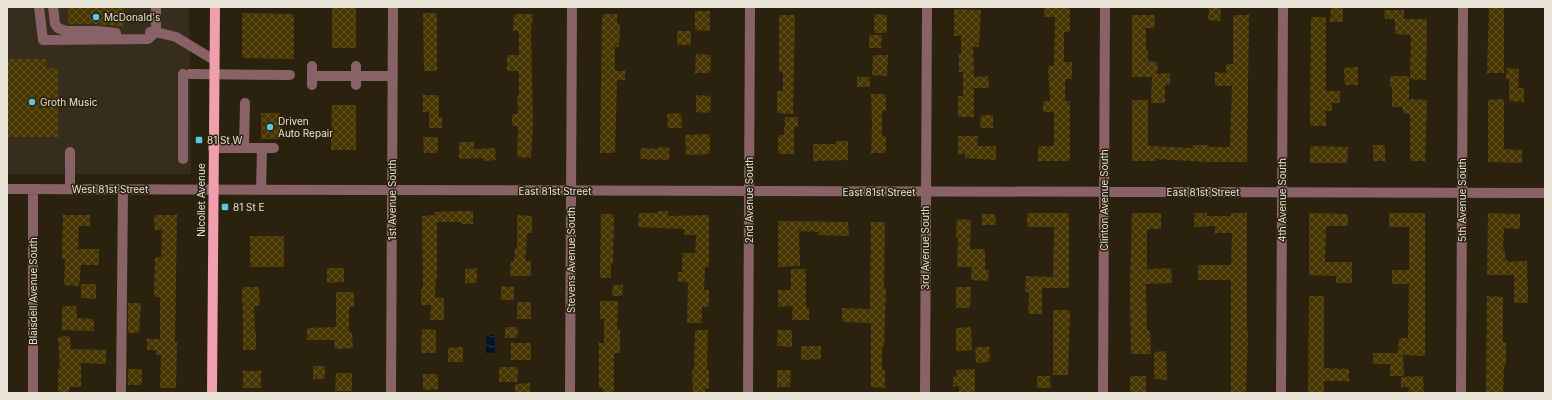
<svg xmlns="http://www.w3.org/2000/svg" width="1552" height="400" font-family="Inter,sans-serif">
<defs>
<pattern id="water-waves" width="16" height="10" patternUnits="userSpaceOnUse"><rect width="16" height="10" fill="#011527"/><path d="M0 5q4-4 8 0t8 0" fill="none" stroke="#263746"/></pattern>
<pattern id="building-cross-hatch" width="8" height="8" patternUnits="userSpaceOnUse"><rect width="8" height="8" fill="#473602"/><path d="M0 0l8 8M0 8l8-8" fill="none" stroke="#625326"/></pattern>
</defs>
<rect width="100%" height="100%" fill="#2a220e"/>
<!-- commercial -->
<path fill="#372d1d" d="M7 7H189L191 174H7Z"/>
<!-- water -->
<path fill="url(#water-waves)" d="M486 335H495V353H486Z"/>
<!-- building -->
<path fill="url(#building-cross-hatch)" d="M68 7H124V27L97 24H68Z
M332 7H356V48H332Z
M1045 7H1070V32H1064V62H1072V79H1065V101H1070V161H1038V146H1054V112H1043V101H1050L1048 66H1054L1055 17H1044Z
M1209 7H1221L1220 21 1208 20Z
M1331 7H1343V22H1330Z
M1489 7H1504V73H1487Z
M954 9 981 10 979 47H973L974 77 988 76 989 88H974V117H958V96H963V72H959V55H961V36H954Z
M1384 10H1404V19H1427L1426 80 1410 79 1411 35 1395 34V19H1385Z
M695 11H710V31L695 30Z
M242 13 294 14V59L242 58Z
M423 13H437V71H424Z
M514 14H533L531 31 533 126 531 158 517 157 518 126H512V114H518L517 96H519V71H507V55H519V31H513Z
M602 14H617V24H620L619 47H615V71H625V80H617L615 153H600Z
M874 14 887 15V33H874Z
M779 15H795L793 114 777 113V91H783V72H779Z
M1132 15H1155L1154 28H1146V50H1148V61L1158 62 1157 74 1170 73V85H1165V103H1151L1152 77H1132Z
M1233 15H1249L1247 162H1209L1156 159V161H1132V100H1148V146L1193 148V145H1209V147H1230L1232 86H1215V72L1226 73V64H1233Z
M1311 17H1326V91H1340V103H1332V111H1326V126H1310Z
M677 31H691V45H677Z
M869 35H882L881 48H869Z
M696 54 711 55 710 73H695Z
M873 55H888L887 76 872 75Z
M7 59H46V68H58V137H7Z
M1358 67V85H1345L1344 68Z
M1507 68 1519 69 1518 88H1524V102L1509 101V79H1506Z
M1390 76H1409V99L1427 100 1425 161H1410V114L1403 113V107H1392V87H1390Z
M857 77H870V87H857Z
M871 94H886V111H882V136H886V153H871L872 125Z
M423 95H439V117H442V128H429V112H423Z
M696 95 711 96 710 113 696 112Z
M1504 99V149L1522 150V163L1488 162V100Z
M332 105H356V150H331Z
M261 113H280L281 139H261Z
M681 113 682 128H668L667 114Z
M981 115H993V128H980Z
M785 117H798V127H794V154H778V135H784Z
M710 134V154L686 155 685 135Z
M958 136H978L977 146H996V160L965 158V154H958Z
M423 137H438V153H424Z
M836 141H848V160L813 161V144H836Z
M459 142H474V149L495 148 496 160 483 161V158L459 159Z
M1373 145H1385V161H1373Z
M1310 146 1348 147 1347 163H1310Z
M659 147 670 148 669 160 640 159 641 148 659 149Z
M461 211H473V224H461V222H437V279H436L435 297 444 298V320H430L431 305H421V289H423L422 216 435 215V212Z
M658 211H668V216L709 215V267H705L704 290H709V307H702V323H687L688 282 678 281V272H682V253H695L696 235H684V229L638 227 639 213H658Z
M1027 213H1069V288H1042V314H1028L1029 292H1025L1026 276 1053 277 1054 227H1027Z
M1132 213H1161V229H1147V269L1171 268 1172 283 1146 284 1147 331H1150L1151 354H1131L1130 289Z
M1194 213H1207V216H1231V213H1247V330H1248L1246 393H1231V280H1198V265H1231L1232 233H1215V226L1194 227Z
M1309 213 1348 214V226H1326L1325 262H1352V283H1336V276L1309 275Z
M1389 213H1425V356L1403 355 1404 376H1390V364H1373V353H1398L1399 338H1408L1409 284H1392V270H1409V227H1389Z
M1488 213 1520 214V229L1504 228 1503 249H1505V260H1508V262L1527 261 1528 303H1514V275H1487Z
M601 214H614L613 264H611V278H600Z
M982 214H995L996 225H982Z
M63 215H90V226H79L78 249H99V265H81L79 286 64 285 65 259H62Z
M154 215H177L175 343H177L176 388H160L161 355H156V350H147V339H160V297H154L155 257H161L162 230H155Z
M517 215 532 216V233H527L525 261H531V276H510L511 261H514L515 248H517Z
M957 219 971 220 970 249H985V270H989L988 281 971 280 972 267H957L958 237H956Z
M778 221 848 222 849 236 818 235V232L799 231 800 266 778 267Z
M871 222H885L884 288H886L884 347H882V370L885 371V388L871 387V323L842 322V308L870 309Z
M250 236H284V267H250Z
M327 268H344V282L327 283Z
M477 268V283H465V269Z
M791 269H806V308H809V320H792L793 306 778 307V290H791Z
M81 284H96V299L81 298Z
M613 285H623L622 296H612Z
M501 286 514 287V300H501Z
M242 287H259L260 306H254L255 331H256V350H243V323Z
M956 287H971L970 308H956Z
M336 292H354V307H349V332H352L353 348 335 349 334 340H307V328L336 327Z
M1309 296H1324V368L1349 369V381H1324V393H1308Z
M1487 296 1503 297V343H1506V366H1504L1503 393H1486Z
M600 301H618L617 330H620V353H614V393H603V388H599V343H604V319H600Z
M517 302H531V319H517Z
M128 303H141L139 333H128Z
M62 306H76L77 318 94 319V331L62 330Z
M1053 310H1070L1068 375H1053Z
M505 327H518L517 338H505Z
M971 327 972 350 956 351V328Z
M422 329 436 330V353H421Z
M695 330H708L707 370H709V388L705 389V393H693L692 370H694Z
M778 330H792V347L777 346Z
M70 336 71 349 106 350V364L81 363V387H69V393H58V369H60L58 337Z
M511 343H531V360H511Z
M801 346H821V359L801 360Z
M463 347V362H448V348Z
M975 347H989L990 362 976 363Z
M1166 351 1167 380 1154 379V352Z
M313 366H325V379H313Z
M499 367H518L517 382H499Z
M128 369H142V385H128Z
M975 369V393H959V386L953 387V377L957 376 956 370Z
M777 370H791L790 387H777Z
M243 371H261V388H243Z
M336 373H352V391H335Z
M423 374H438V389L423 390Z
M1037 376H1050L1051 388H1037Z
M1130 376H1146V393H1130Z
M1423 376 1424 393H1409L1408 387H1401V377Z
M530 383V393H515V384Z"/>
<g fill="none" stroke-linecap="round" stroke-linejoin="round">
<!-- minor -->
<path stroke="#896268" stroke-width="10" d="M39 7 43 40 148 39 156 32 176 37 214 60
M53 7 55 24 58 28 66 31H97L116 33
M150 32H156V7
M312 66V85
M356 66V76H393
M190 74 290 75
M312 76H356V85
M213 148H262L261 189
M244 148 245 103
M262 148H274
M183 159V74
M7 189 1545 193
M33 189V393
M70 189V152
M121 393 123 189
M391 393 393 7
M570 393 572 7
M748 393 750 7
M925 393 927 7
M1103 393 1105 7
M1281 393 1283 7
M1461 393 1463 7"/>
<!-- major -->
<path stroke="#f09fad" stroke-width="10" d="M212 393 215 7"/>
</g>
<!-- markers -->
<g fill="#58c9e3" stroke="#2a220e" stroke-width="1.5">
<circle cx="96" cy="17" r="4"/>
<circle cx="32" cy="102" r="4"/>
<circle cx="270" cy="127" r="4"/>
<rect x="195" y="136" width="8" height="8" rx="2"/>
<rect x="221" y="203" width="8" height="8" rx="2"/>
</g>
<g text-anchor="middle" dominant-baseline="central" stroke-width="3" stroke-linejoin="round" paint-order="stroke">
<!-- poi labels -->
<g font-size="10" fill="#e8e3d6" stroke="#2a220e" text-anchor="start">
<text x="104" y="17">McDonald's</text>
<text x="40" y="102">Groth Music</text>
<text x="278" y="121">Driven<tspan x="278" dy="12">Auto Repair</tspan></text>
<text x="207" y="140">81 St W</text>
<text x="233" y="207">81 St E</text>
</g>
<!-- street labels -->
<g font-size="10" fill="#e8e3d6" stroke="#2a220e">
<text x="110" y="189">West 81st Street</text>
<text x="555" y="191">East 81st Street</text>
<text x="879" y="192">East 81st Street</text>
<text x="1203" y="192">East 81st Street</text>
<text transform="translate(201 200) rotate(-90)">Nicollet Avenue</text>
<text transform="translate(392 200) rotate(-90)">1st Avenue South</text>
<text transform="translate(749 200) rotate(-90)">2nd Avenue South</text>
<text transform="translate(1104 200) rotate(-90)">Clinton Avenue South</text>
<text transform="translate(1282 200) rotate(-90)">4th Avenue South</text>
<text transform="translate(1462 200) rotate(-90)">5th Avenue South</text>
<text transform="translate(925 248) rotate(-90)">3rd Avenue South</text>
<text transform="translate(571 260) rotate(-90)">Stevens Avenue South</text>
<text transform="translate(33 291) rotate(-90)">Blaisdell Avenue South</text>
</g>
</g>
<!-- border -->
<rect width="1552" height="400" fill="none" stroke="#e8e3d6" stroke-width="16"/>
</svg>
